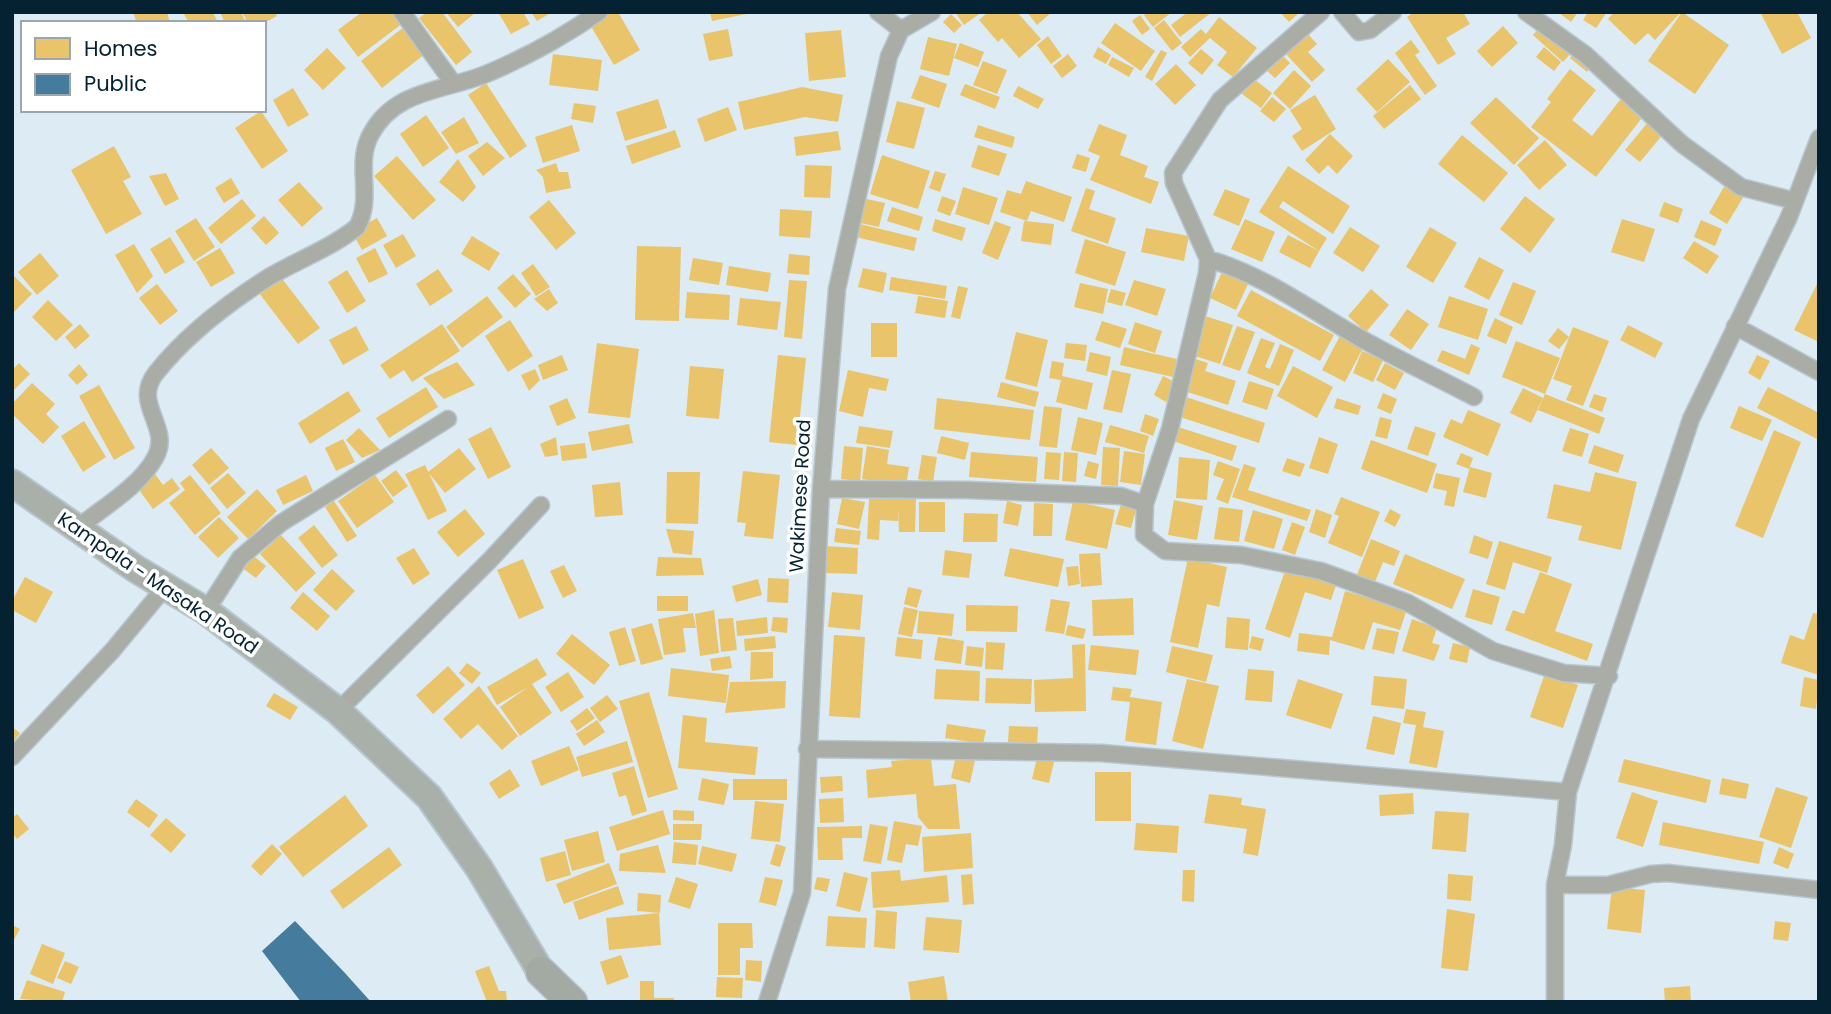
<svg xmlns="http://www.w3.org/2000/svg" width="1831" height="1014" font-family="Poppins,sans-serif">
<rect width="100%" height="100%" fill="#dcebf4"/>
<!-- homes -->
<path fill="#e9c46a" d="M133 12H167L170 23H137Z
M183 12H213L218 23H189Z
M220 12H241L246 23H225Z
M242 12H275L277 16 264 23H248Z
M362 12H395L403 23 358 57 338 30Z
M427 12H442L472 52 456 65 419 18Z
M446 12H476L458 27Z
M498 12H523L530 24 511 34Z
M531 12H552L537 21Z
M607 12H618L640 50 614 65 589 23Z
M710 12H751V13L712 21Z
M955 12H982L964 25Z
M988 12H1017L1041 39 1019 58 1002 38 998 42 979 20Z
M1027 12H1052L1037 25Z
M1148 12H1172L1153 27 1144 15Z
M1188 12H1212L1180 37 1171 25Z
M1280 12H1300L1289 22Z
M1414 12H1463L1470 24 1446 38 1456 54 1438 65 1407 17Z
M1558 12H1578L1571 22Z
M1588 12H1607L1596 28 1583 20Z
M1614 12H1681L1655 40 1648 33 1635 45 1608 19Z
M1682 12 1729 45 1695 94 1648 61Z
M1760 12H1797L1811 38 1782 54Z
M951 14 962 25 954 33 943 22Z
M1140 15 1150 29 1142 35 1132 21Z
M1219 17 1257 48 1233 77 1217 65 1227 52 1210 38 1190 57 1181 47 1201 29 1206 34Z
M1164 20 1182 43 1172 51 1154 28Z
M1115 23 1155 51 1141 71 1101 43Z
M1541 25 1572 52 1563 62 1533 35Z
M405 26 426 53 382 88 361 61Z
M1503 26 1518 43 1492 67 1477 51Z
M728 29 733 56 709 61 703 34Z
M841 30 846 77 809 81 805 33Z
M1308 34 1317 44 1308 52 1325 70 1312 82 1286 54Z
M1048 36 1062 56 1051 64 1037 45Z
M928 37 957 44 949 76 920 69Z
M1411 40 1420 52 1415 55 1437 86 1425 95 1395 53Z
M960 43 984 52 978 67 954 58Z
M1098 47 1111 55 1106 64 1093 57Z
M1544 47 1561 62 1554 71 1536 57Z
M327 48 346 68 323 90 304 70Z
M1201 49 1214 60 1202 75 1188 63Z
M1577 49 1594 62 1587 72 1570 58Z
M1161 50 1167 53 1152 81 1145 77Z
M553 54 602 60 598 91 549 85Z
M1068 54 1077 66 1062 78 1053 66Z
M1282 55 1290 63 1275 78 1267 71Z
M1112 57 1134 68 1129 77 1108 65Z
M1388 59 1410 82 1377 112 1356 89Z
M983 61 1007 70 997 94 973 85Z
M1176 64 1196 85 1175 105 1155 84Z
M1570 69 1596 90 1572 120 1592 136 1623 96 1645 114 1596 177 1531 127 1551 102 1547 99Z
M1294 70 1311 86 1290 109 1273 93Z
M920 75 947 84 939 108 911 98Z
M1250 76 1272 93 1261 108 1238 91Z
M486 83 527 146 510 158 468 95Z
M965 84 1000 97 995 109 960 95Z
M1410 85 1421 99 1384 129 1373 116Z
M1018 86 1044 99 1038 109 1013 96Z
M802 87 843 95 838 122 805 117 744 130 738 102Z
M293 88 309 115 288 127 273 100Z
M1315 95 1336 129 1302 151 1292 136 1302 129 1290 110Z
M1272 97 1286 109 1274 122 1260 111Z
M1496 97 1539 138 1514 165 1470 123Z
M658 99 667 128 625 141 616 112Z
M897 101 925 108 914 149 886 142Z
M574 103 596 106 593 123 571 119Z
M728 107 737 130 705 142 697 119Z
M261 111 288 151 262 169 235 128Z
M426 115 449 148 423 167 400 134Z
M464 117 479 143 456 154 441 132Z
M1649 121 1664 133 1640 162 1625 150Z
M1099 124 1127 135 1120 155 1148 166 1144 177 1159 182 1151 204 1090 180 1100 156 1088 151Z
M572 125 580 151 543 163 535 137Z
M978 125 1015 137 1012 148 974 137Z
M675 130 681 147 632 164 626 146Z
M838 131 841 150 796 156 794 137Z
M1330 134 1353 156 1337 174 1328 165 1319 174 1305 160Z
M1462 135 1508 173 1484 202 1438 164Z
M1545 140 1567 165 1539 190 1517 165Z
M487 142 505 158 483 176 468 156Z
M978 145 1007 154 999 176 971 167Z
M114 146 131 177 123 181 142 214 106 234 71 170Z
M1077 154 1090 158 1086 172 1072 168Z
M882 155 930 171 918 209 870 194Z
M397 156 436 200 413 220 374 176Z
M458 159 476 187 463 202 439 182Z
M556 163 559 172H568L571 188 546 193 543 177 536 170Z
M805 165 832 166 830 198 804 197Z
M1288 166 1350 206 1333 234 1283 201 1279 207 1327 238 1319 251 1259 212Z
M935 171 946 174 940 192 929 188Z
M166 173 179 199 165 206 149 176Z
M231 178 240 193 224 203 215 188Z
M1026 181 1072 197 1064 222 1031 211 1027 221 1000 212 1007 190 1021 194Z
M299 182 323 208 302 227 278 200Z
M1725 185 1744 196 1727 224 1709 213Z
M963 187 998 198 989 225 955 214Z
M1086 188 1095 191 1089 209 1116 218 1108 244 1071 231Z
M1225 189 1250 199 1239 226 1213 215Z
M942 196 956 201 950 216 937 211Z
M1525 196 1555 219 1530 253 1500 229Z
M862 198 885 203 879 227 856 222Z
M242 199 256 216 221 244 208 228Z
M549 200 576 233 556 250 529 217Z
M1664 202 1683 209 1678 223 1659 216Z
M892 207 923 217 919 231 887 221Z
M780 209 812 211 810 238 779 236Z
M264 216 279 233 266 245 251 228Z
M196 218 215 247 194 261 175 231Z
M377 218 387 236 362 250 352 232Z
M935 219 966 228 962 241 932 231Z
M1245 219 1275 232 1262 262 1231 249Z
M1622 219 1655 229 1644 262 1611 252Z
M1701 220 1722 229 1715 246 1694 237Z
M995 221 1011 227 998 260 982 253Z
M1024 221 1054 224 1051 245 1021 241Z
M860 224 917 238 914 251 856 237Z
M1350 227 1380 246 1363 272 1333 253Z
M1430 227 1457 243 1433 283 1406 267Z
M1146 228 1189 236 1184 261 1141 252Z
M403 234 416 256 396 268 383 245Z
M1288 235 1319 251 1310 268 1279 252Z
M472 236 500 253 489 271 461 254Z
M170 237 185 262 165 274 150 249Z
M1085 239 1126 252 1115 286 1075 273Z
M1694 241 1719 256 1707 274 1683 258Z
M134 244 153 276 137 293 115 255Z
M637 246 681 247 679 321 635 320Z
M220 248 235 273 211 287 196 262Z
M375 248 388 274 369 283 356 258Z
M40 253 59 276 37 295 18 272Z
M789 254 810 256 809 275 787 273Z
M1479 257 1504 270 1489 300 1464 287Z
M693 258 723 263 719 285 689 280Z
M533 264 550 287 536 296 521 273Z
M729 266 771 273 768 292 726 285Z
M863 268 887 273 883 293 858 287Z
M438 269 453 291 430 306 416 284Z
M347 270 366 301 347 313 328 282Z
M1222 272 1248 284 1236 310 1210 298Z
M12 274 32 294 12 314Z
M513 274 531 294 515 308 497 288Z
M280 276 320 328 298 344 259 293Z
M891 277 947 286 945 299 889 290Z
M789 280 807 281 802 339 784 337Z
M1134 280 1166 289 1157 316 1125 305Z
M1819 280V342L1794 330Z
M1513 282 1536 291 1522 325 1499 315Z
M1080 283 1108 289 1103 314 1074 307Z
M157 284 178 311 160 325 139 298Z
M958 286 968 288 960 319 951 317Z
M549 289 558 303 547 311 534 299Z
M1111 289 1126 293 1122 306 1107 302Z
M1371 289 1389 305 1366 332 1348 316Z
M1251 290 1334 335 1320 361 1237 316Z
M687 292 730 295 729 320 685 318Z
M487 296 503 317 462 348 446 327Z
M918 296 948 301 945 318 915 313Z
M1449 296 1488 309 1478 340 1438 327Z
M740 298 781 302 777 330 737 325Z
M48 300 73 325 56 341 32 317Z
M1407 309 1429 324 1411 350 1389 335Z
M1205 316 1233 325 1220 364 1192 355Z
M1495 318 1513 327 1506 344 1487 336Z
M510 320 533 356 508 372 485 336Z
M1102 321 1127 329 1120 348 1095 340Z
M1135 322 1162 331 1155 353 1128 344Z
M871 323H897V357H871Z
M80 324 90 336 75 349 65 337Z
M442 324 460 351 412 382 404 370 390 379 380 365Z
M1628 325 1663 343 1655 358 1620 340Z
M356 326 369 350 343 365 329 340Z
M1237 326 1255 332 1240 371 1222 365Z
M1573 327 1609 341 1583 406 1566 400 1572 386 1553 379Z
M1558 328 1569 337 1559 349 1548 341Z
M1016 332 1048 340 1037 387 1005 379Z
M1341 334 1364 346 1345 382 1322 370Z
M1261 338 1275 343 1265 367 1270 369 1280 344 1294 350 1279 386 1247 373Z
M1516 341 1560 358 1545 394 1502 377Z
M597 343 639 349 630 418 588 413Z
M1066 343 1087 345 1085 361 1064 358Z
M1471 344 1480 348 1469 375 1437 361 1442 350 1465 359Z
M1124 347 1177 359 1173 377 1120 365Z
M1362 351 1383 360 1373 382 1353 373Z
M1090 352 1111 357 1107 376 1086 371Z
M562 355 568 370 543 380 538 365Z
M778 355 806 358 797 445 769 442Z
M1757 355 1770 361 1760 380 1748 373Z
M1189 357 1208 363 1205 371 1236 381 1228 405 1178 389Z
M1052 361 1064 363 1062 376 1093 383 1087 410 1056 402 1061 380 1049 378Z
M457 362 475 385 444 399 423 378Z
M19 363 30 374 12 392V370Z
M1385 363 1404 373 1395 390 1376 380Z
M79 364 88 375 77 385 68 375Z
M690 366 724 369 719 419 686 416Z
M1293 366 1333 387 1317 418 1277 396Z
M535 369 540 380 529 391 521 375Z
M848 370 889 379 886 391 869 388 863 417 839 411Z
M1112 370 1131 374 1122 413 1103 409Z
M1163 376 1175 382 1166 402 1154 395Z
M1249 381 1274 389 1267 410 1242 402Z
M1001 382 1039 392 1035 407 997 397Z
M32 383 55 404 46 414 59 427 43 444 12 414V404Z
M99 385 135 448 114 460 79 396Z
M426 387 438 407 389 438 376 418Z
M1768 387 1819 413V440L1757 408Z
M1523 388 1543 398 1531 423 1510 413Z
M348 391 361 411 310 444 298 423Z
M1383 393 1397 399 1391 414 1377 408Z
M1545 394 1605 418 1599 434 1538 410Z
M1594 394 1607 398 1602 412 1589 407Z
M1180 395 1265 423 1259 443 1174 415Z
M567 398 576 418 557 426 549 406Z
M937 398 1034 410 1030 440 934 429Z
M1337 398 1361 406 1358 415 1334 408Z
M1044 406 1062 408 1057 448 1039 446Z
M1739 406 1772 420 1762 441 1730 428Z
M1468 410 1501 424 1488 456 1443 437 1451 419 1462 424Z
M1145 414 1159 419 1153 436 1140 431Z
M1078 417 1103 423 1096 455 1071 450Z
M1380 417 1392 420 1387 439 1375 436Z
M84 421 106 457 83 472 61 436Z
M629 424 633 443 592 451 588 432Z
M1110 425 1149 436 1144 453 1105 442Z
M859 426 893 431 890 448 856 443Z
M1175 426 1237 446 1232 461 1170 440Z
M1415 426 1436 433 1428 456 1407 449Z
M491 427 511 467 488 479 468 439Z
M359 428 380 450 362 458 346 440Z
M1570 428 1589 434 1582 457 1562 451Z
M1774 430 1801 442 1763 538 1735 526Z
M941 436 969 443 965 460 937 453Z
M556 437 558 455 545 457 540 444Z
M1319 437 1338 444 1328 474 1309 468Z
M343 439 355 462 336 471 325 448Z
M1371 440 1437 464 1427 493 1361 469Z
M585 443 587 458 562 461 560 446Z
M1594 445 1624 455 1618 473 1588 463Z
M844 446 863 448 860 481 841 479Z
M867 446 889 450 887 464 909 467 906 486 862 479Z
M1103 447 1120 448 1118 486 1101 485Z
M211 448 229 468 209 485 192 465Z
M459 448 476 469 445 493 428 472Z
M1124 451 1145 454 1141 485 1120 482Z
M971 452 1038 457 1036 482 969 477Z
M1046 452 1061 453 1059 480 1044 479Z
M1064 452 1078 453 1076 482 1062 481Z
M1461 453 1473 458 1469 469 1456 464Z
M922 455 937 457 933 482 918 479Z
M1179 457 1210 460 1207 500 1176 498Z
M1287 458 1305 464 1300 477 1282 471Z
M1088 461 1099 464 1096 479 1084 476Z
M1218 461 1240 469 1228 504 1216 499 1224 479 1213 475Z
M1244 464 1256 468 1248 490 1311 510 1307 521 1232 497Z
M425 465 447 511 428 520 405 474Z
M1470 467 1492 473 1486 498 1463 492Z
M152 470 163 485 172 478 180 489 153 509 134 483Z
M396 470 408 486 393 497 381 481Z
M743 471 780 475 773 539 744 536 746 523 737 522Z
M667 472H700L698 524 666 523Z
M1595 472 1637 482 1621 550 1578 540 1582 526 1547 518 1554 484 1590 492Z
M228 473 246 493 227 509 210 488Z
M1436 473 1460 478 1454 507 1444 505 1447 491 1433 488Z
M190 475 221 513 195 535 169 503 185 490 180 483Z
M306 475 313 491 283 505 276 490Z
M375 475 394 502 357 528 338 501Z
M620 482 623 515 595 517 592 485Z
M257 489 277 511 248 539 227 517Z
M1341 497 1380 512 1362 557 1328 543 1339 516 1334 514Z
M842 498 865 502 859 529 837 524Z
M869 499H916L915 532H899L898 508V521L880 520 879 540 867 539Z
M1174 500 1203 506 1197 540 1168 535Z
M334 501 357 536 347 542 325 507Z
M1007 501 1022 505 1018 526 1003 523Z
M1073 501 1115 510 1107 549 1065 540Z
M1122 501 1137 506 1131 528 1115 524Z
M919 502H945V532H919Z
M1034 503 1053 504 1052 536H1033Z
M1219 507 1243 510 1239 542 1214 539Z
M465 509 485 534 458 557 437 532Z
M1316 509 1332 515 1325 538 1309 532Z
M1390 509 1401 515 1395 527 1384 521Z
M1253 510 1283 519 1274 549 1244 541Z
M964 513 998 514 997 542H963Z
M219 517 239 538 218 558 198 537Z
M1292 522 1305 527 1295 555 1282 550Z
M314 525 338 555 322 568 298 538Z
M836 528 861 531 859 545 834 542Z
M666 529 694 531 692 555 673 553Z
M281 535 316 573 296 592 260 554Z
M1474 535 1493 542 1488 559 1469 553Z
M1371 539 1400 551 1394 566 1383 562 1375 582 1357 575Z
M1499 541 1552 557 1547 573 1513 562 1505 590 1486 584Z
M826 546 858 548 857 574 825 573Z
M414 548 430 574 413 585 396 558Z
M1010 548 1064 559 1058 587 1004 576Z
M945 550 972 554 969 578 942 575Z
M1100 553 1102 585 1081 587 1079 554Z
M251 554 266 566 256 578 241 567Z
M1405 554 1465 579 1452 609 1393 584Z
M658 557 701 558 704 575 656 576Z
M1188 558 1227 567 1219 607 1207 604 1198 648 1170 642Z
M523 559 544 608 519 619 497 570Z
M564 565 577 591 563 598 550 571Z
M1078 566 1080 584 1068 586 1066 567Z
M1286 568 1336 585 1331 600 1305 592 1290 638 1265 629Z
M332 569 355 591 336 611 313 590Z
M1540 572 1572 584 1555 631 1593 644 1587 661 1505 630 1513 610 1524 614Z
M25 577 53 592 36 623 12 610V601Z
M768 578 789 579 788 603 767 602Z
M758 579 762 595 736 602 732 586Z
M908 587 922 590 917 608 904 604Z
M1473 589 1500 597 1492 625 1465 617Z
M1345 591 1407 609 1400 630 1373 622 1364 650 1330 640 1329 655 1297 651 1299 633 1332 637Z
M303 592 330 616 317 631 290 608Z
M832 592 863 595 860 630 828 627Z
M657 596H688V611H657Z
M1133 598 1134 635 1093 636 1092 600Z
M1051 599 1070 602 1064 634 1045 631Z
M966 605 1018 606 1017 632 966 631Z
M904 607 918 610 912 637 898 634Z
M714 610 719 653 700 656 695 614Z
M919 611 954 614 952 636 917 633Z
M693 613 696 628H683L686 652 664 655 658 619Z
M1813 613 1819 614V675L1781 663 1790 635 1804 640Z
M767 617 768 633 737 636 736 621Z
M773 617 788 618 787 633 771 631Z
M1227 617 1250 619 1248 650 1225 648Z
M733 618 737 650 721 652 718 619Z
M1412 619 1437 628 1432 643 1440 645 1434 661 1402 651Z
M652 623 663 659 641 665 631 629Z
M1068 625 1086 629 1083 639 1065 635Z
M625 627 636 661 619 666 609 632Z
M1377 628 1399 632 1394 654 1372 649Z
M572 634 610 665 594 685 556 654Z
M834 635 865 637 860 718 829 716Z
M775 636 776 648 745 651 744 639Z
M1252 636 1264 639 1261 651 1249 648Z
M897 637 923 640 921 659 895 656Z
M938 637 964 641 961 664 934 660Z
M986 642 1005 643 1003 670 985 669Z
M1453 643 1470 647 1467 663 1449 659Z
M1085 644 1086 711 1035 712 1034 680 1073 678 1072 645Z
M1091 645 1139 650 1136 675 1088 670Z
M967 646 984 648 982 667 965 665Z
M1172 646 1213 655 1206 682 1166 672Z
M751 652H773V678L750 680Z
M730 656 732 668 712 671 710 659Z
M537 658 547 675 532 684 552 713 520 736 500 707 528 687 497 705 487 687Z
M467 663 481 673 472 684 459 673Z
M448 666 465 685 433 714 416 695Z
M671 668 729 675 726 703 668 696Z
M936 669 980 671 979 701 934 699Z
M1248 669 1274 671 1272 702 1245 700Z
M568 672 584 697 561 712 545 687Z
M1545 673 1578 685 1563 728 1530 717Z
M1374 676 1407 679 1404 709 1371 705Z
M1804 677 1819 680 1816 709 1800 706Z
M986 678 1032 679 1031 704 985 703Z
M1187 679 1219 686 1203 749 1172 741Z
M1298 679 1343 694 1331 729 1286 715Z
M786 681 785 708 725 713 730 682Z
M479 686 518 736 502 750 478 724 461 739 443 719Z
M1113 687 1132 689 1130 697 1162 702 1156 745 1125 741 1130 702 1111 700Z
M649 692 678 789 648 798 619 701Z
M274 693 298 707 290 720 266 706Z
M607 695 618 709 600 722 590 708Z
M587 708 595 718 577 731 570 721Z
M1406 709 1426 712 1423 727 1444 731 1437 768 1409 763 1416 725 1403 723Z
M683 715 707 718 705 742 758 747 755 775 678 768Z
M1373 716 1401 723 1394 755 1366 749Z
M597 720 605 732 584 746 576 734Z
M947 724 986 730 983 744 945 738Z
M1009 726 1038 727 1037 744 1008 742Z
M12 727 20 733 12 744Z
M627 741 633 762 582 777 576 757Z
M569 746 579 770 541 786 531 761Z
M956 756 975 760 970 783 951 778Z
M931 758 934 786 956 784 960 829H928L918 817 916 794 868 798 866 770 892 767 891 761Z
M1037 758 1054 762 1049 783 1032 779Z
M1624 759 1711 780 1706 803 1618 782Z
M634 766 647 811 632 816 626 795 619 797 612 773Z
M510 769 520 786 499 799 489 783Z
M1095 772H1131V821H1095Z
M842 776 843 791 821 793 820 777Z
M702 778 729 784 724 805 698 800Z
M1722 778 1749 784 1746 799 1719 794Z
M733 779H787V800H733Z
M1776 787 1808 797 1791 848 1759 837Z
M1632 792 1658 801 1643 847 1616 838Z
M1413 793 1414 814 1380 816 1379 795Z
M1209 794 1242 798 1241 805 1266 809 1258 856 1243 853 1247 829 1204 823Z
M345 795 368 826 303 877 279 847Z
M843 798 844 822 820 823 819 799Z
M136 799 158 815 149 828 127 812Z
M755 801 784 804 780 842 751 839Z
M663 810 670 834 617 851 609 827Z
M673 810 694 811V821L673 820Z
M1435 811 1469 813 1466 852 1432 849Z
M17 814 29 829 17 839 12 833V818Z
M166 818 186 835 171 853 150 835Z
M894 821 922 826 918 846 906 844 902 863 887 860Z
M1663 822 1764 842 1759 864 1659 845Z
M1136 823 1179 826 1177 853 1134 850Z
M673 824H702L701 840H673Z
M870 824 888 827 881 864 863 861Z
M862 826V838H842L843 860H818L817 827Z
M598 831 605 862 572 871 564 840Z
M971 833 973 868 924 872 922 837Z
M674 842 698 845 696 865 672 863Z
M272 844 282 854 261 876 251 866Z
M776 844 786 847 780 867 770 864Z
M658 845 666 873 619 871 620 854Z
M702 846 737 854 732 872 698 864Z
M389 847 402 865 343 909 330 891Z
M1779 847 1794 854 1788 869 1773 863Z
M565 851 571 875 546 882 540 858Z
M609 863 617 884 564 904 556 884Z
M900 870 901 881 947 875 949 902 873 908 871 872Z
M1183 870H1195L1194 902 1182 901Z
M844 872 868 878 860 912 836 906Z
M972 874 974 904 963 905 961 875Z
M1448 874 1473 876 1471 901 1447 899Z
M676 877 698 884 690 909 668 902Z
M765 877 783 880 776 906 759 902Z
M817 877 830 879 827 892 814 889Z
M618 886 624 904 579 920 573 902Z
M1612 887 1645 890 1641 933 1607 929Z
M638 893 661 895 660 913 637 911Z
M1447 909 1475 914 1468 971 1441 968Z
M876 910 897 912 895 949 874 947Z
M659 913 661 945 609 950 606 918Z
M828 916 867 918 865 948 826 946Z
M926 917 962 920 959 953 923 950Z
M1775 921 1791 923 1788 941 1773 939Z
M718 923H752L753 948H740V975H718Z
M12 925 20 929 12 943Z
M42 944 65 953 53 984 30 974Z
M621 955 629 977 607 985 600 962Z
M746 960 762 961 761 982 745 980Z
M65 961 79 967 71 984 57 978Z
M489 966 499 991H506L507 1002H487L475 971Z
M944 976 948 1002H911L908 982Z
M717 977 743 978 742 998 716 997Z
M27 980 65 992 62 1002 20 999Z
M640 981H654V998H674V1002H640Z
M1690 986 1691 1002H1665L1664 988Z"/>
<!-- public -->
<path fill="#457b9d" d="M295 921 344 972 371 1002H301L262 951Z"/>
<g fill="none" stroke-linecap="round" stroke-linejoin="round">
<defs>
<path id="street" d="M402 12 453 83
M878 12 901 30
M1342 12 1359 32 1370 30 1393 12
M1526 12 1586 55 1682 144 1741 187 1795 201
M1208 259C1264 275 1309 309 1360 338 1397 359 1436 377 1474 397
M1735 326 1819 372
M821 489 968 490 1121 496 1145 504 1170 429 1207 273 1208 259 1174 183 1173 173 1220 100 1321 12
M1145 504 1144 535 1165 551 1241 555 1321 571 1408 603 1493 651 1564 673 1609 676
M76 529C102 508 139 487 155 458 173 427 131 404 156 373 186 335 228 303 269 277 298 260 331 248 357 227 374 197 354 164 371 134 395 89 445 91 486 74 527 57 563 37 599 12
M206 611 240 558 281 523 448 419
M338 711 490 560 541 505
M807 749 1101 753 1568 792
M12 757 112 651 166 586
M1555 885H1608L1651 874 1668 873 1819 890
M767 1002 802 893 821 489 837 289 889 56 901 30 932 12
M1555 1002V885L1563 845 1568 792 1691 419 1789 217 1819 138"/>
<path id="primary" d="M12 483 136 569 206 611 338 711 429 797 479 868 541 972"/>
<path id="highway" d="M541 972 572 1002"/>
</defs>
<!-- street casing -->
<use href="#street" stroke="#b7c6cf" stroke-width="19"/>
<!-- primary casing -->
<use href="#primary" stroke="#b7c6cf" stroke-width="30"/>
<!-- highway casing -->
<use href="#highway" stroke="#b7c6cf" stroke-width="33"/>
<!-- street -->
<use href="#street" stroke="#a9ada6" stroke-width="16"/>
<!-- primary -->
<use href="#primary" stroke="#a9b0aa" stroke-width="26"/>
<!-- highway -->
<use href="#highway" stroke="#a3aaa4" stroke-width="30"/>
</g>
<g text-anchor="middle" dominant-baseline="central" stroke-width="7" stroke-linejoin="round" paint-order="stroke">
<!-- street labels -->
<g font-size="19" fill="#042232" stroke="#fff">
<text transform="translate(800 496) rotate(-87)">Wakimese Road</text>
<text transform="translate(158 583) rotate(34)">Kampala - Masaka Road</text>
</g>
</g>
<!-- border -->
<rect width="1831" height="1014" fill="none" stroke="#042232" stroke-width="28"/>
<!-- legend -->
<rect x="21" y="21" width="245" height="91" fill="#ffffff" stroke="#9ba7ad" stroke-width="2"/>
<rect x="35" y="38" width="35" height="21" fill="#e9c46a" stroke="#9ba7ad" stroke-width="2"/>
<text x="84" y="56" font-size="21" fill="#042232">Homes</text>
<rect x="35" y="74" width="35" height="21" fill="#457b9d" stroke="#9ba7ad" stroke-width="2"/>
<text x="84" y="91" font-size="21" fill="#042232">Public</text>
</svg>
